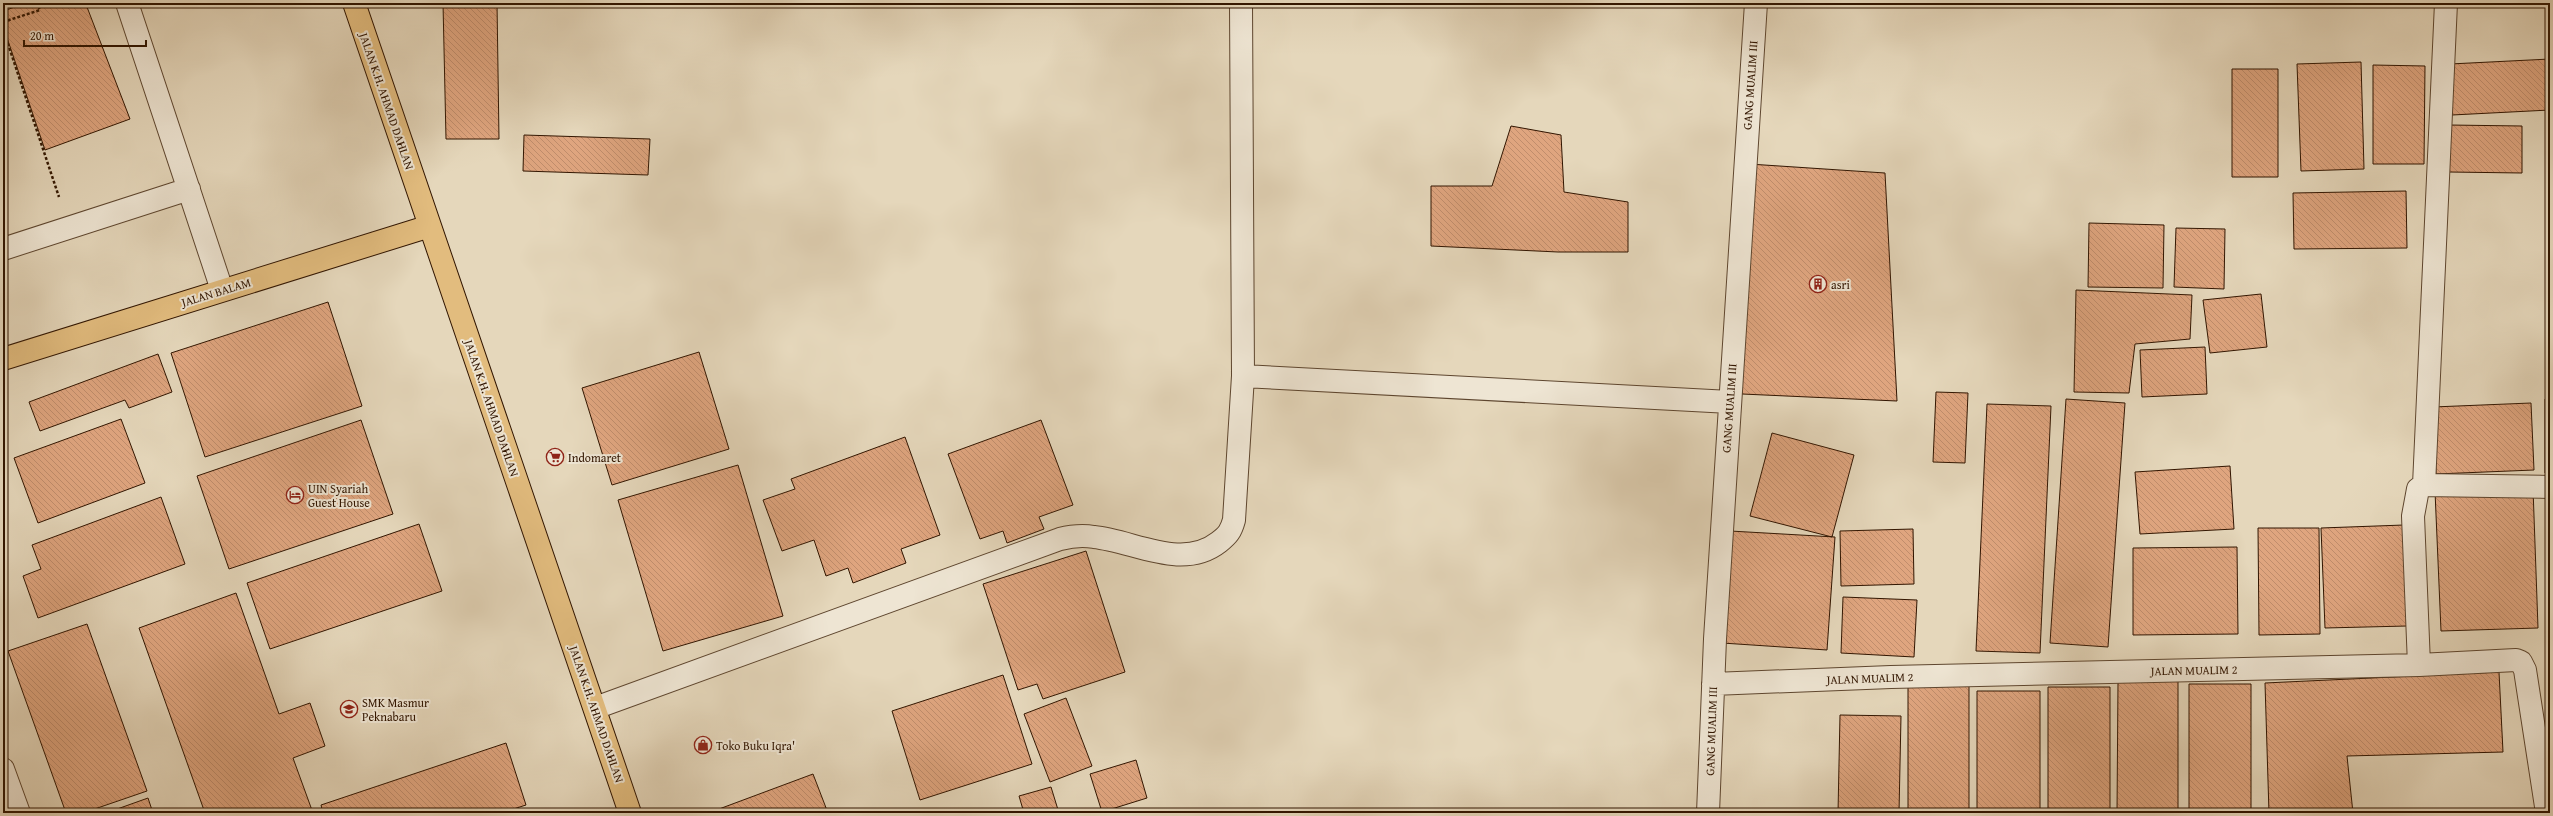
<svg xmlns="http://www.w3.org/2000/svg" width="2553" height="816" font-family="'Gentium Book Plus',serif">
<defs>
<pattern id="building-back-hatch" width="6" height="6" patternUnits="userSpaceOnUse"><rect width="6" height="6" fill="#dfa57f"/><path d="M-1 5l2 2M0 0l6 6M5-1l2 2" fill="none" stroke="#c08d6c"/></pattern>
</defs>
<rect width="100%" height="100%" fill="#e5d7bb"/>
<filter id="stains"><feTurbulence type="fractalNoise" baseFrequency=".005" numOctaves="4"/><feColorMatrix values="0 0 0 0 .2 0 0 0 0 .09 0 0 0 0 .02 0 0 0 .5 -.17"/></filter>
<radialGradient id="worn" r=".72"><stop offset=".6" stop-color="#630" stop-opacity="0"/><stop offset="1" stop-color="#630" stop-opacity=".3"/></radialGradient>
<!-- building -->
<path fill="url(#building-back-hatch)" stroke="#311500" d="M27 3H98L87 7 130 119 45 150 3 26V11Z
M443 3H497L499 139H446Z
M2550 59V110L2452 115 2450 64Z
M2361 62 2364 169 2301 171 2297 64Z
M2373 65 2425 66 2424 164H2373Z
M2232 69H2278V177H2232Z
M2449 125 2522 126V173L2449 172Z
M1511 126 1561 135 1564 192 1628 202V252H1558L1431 246V186H1492Z
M524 135 650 139 648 175 523 171Z
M1749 164 1885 173 1897 401 1742 394Z
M2406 191 2407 248 2294 249 2293 193Z
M2089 223 2164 225 2163 288 2088 287Z
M2176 228 2225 229 2224 289 2174 287Z
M2076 290 2192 295 2190 339 2135 344 2129 393 2074 392Z
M2261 294 2267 347 2210 353 2203 300Z
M328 302 362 406 205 457 171 353Z
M2205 347 2207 394 2142 397 2140 350Z
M699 352 729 449 612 485 582 388Z
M158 354 172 392 129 408 125 400 40 431 29 402Z
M1936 392 1968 393 1965 463 1933 462Z
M2066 399 2125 403 2108 647 2050 643Z
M2545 399H2550V473H2545Z
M2531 403 2534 470 2436 474 2433 407Z
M1987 404 2051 406 2040 653 1976 651Z
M121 419 145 483 38 523 14 458Z
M361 420 393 514 229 569 197 476Z
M1041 420 1073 505 1039 517 1044 529 1007 543 1003 531 980 539 948 454Z
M1772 433 1854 455 1832 537 1750 516Z
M905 437 940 535 901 549 906 563 853 583 848 568 826 576 814 540 782 551 763 500 795 489 791 479Z
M738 465 783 616 663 651 618 500Z
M2230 466 2234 529 2140 534 2135 472Z
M2533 488 2538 628 2441 631 2435 491Z
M161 497 185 564 38 618 23 576 41 569 32 545Z
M419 524 442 591 270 649 247 583Z
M2404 525 2407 626 2325 628 2321 528Z
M2258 528H2319L2320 634 2259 635Z
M1913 529 1914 584 1841 586 1840 531Z
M1730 531 1835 537 1827 650 1722 643Z
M2237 547 2238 634 2133 635V548Z
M1086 551 1125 672 1043 699 1037 684 1018 690 983 584Z
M236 593 279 714 310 703 325 746 293 758 313 813H205L139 628Z
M1843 597 1917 600 1914 657 1841 653Z
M87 624 147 791 83 813H66L8 651Z
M2499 672 2503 752 2347 756 2353 813H2269L2265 683Z
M1003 675 1032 764 920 800 892 711Z
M2118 681H2178V813H2117Z
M2189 684H2251V813H2189Z
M1908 685H1969V813H1908Z
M2048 687H2110V813H2048Z
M1977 691H2040V813H1977Z
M1066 698 1092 766 1050 782 1024 714Z
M1840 715 1901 716 1899 813H1838Z
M506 743 526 805 501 813H323L321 805Z
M1136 760 1147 798 1102 812 1090 774Z
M813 774 828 813H711V812Z
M1051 787 1059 813H1024L1019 796Z
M148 798 153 813H106Z"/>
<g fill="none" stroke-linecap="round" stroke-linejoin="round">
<defs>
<path id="minor" d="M127 3 222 290
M3 249 189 189
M1243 376 1730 402
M2424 485 2446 3
M2419 665 2413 516 2418 489 2424 485 2550 487
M1713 684 1891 677 2419 665 2516 660 2521 662 2525 670 2547 813
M595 708 1060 539C1072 536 1082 535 1094 537 1134 541 1182 571 1219 542 1228 535 1231 531 1234 520L1243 376 1241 3
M3 769 19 813
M1708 813 1715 639 1756 3"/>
<path id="major" d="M354 3 630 813
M3 359 430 226"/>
</defs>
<!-- minor casing -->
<use href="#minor" stroke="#5e462f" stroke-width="24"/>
<!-- major casing -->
<use href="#major" stroke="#311500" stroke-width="24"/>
<!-- path -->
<path stroke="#311500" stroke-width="2.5" stroke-dasharray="3 2" stroke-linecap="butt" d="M3 22 40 10 37 3
M3 29 59 197"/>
<!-- minor -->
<use href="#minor" stroke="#eee5d3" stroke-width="22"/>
<!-- major -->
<use href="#major" stroke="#e2bc7e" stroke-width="22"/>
</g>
<!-- icons -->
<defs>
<symbol id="building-ring" viewBox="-11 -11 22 22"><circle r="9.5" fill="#eee5d3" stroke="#8f2418" stroke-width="1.5"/><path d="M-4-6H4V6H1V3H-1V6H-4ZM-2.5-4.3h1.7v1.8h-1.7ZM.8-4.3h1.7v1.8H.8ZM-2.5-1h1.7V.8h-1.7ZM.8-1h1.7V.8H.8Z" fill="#8f2418"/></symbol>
<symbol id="supermarket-ring" viewBox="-11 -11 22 22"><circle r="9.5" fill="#eee5d3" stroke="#8f2418" stroke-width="1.5"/><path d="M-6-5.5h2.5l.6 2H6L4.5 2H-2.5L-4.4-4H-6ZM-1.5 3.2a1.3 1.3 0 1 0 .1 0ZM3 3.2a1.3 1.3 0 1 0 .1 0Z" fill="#8f2418"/></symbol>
<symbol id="hotel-ring" viewBox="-11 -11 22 22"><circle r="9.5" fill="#eee5d3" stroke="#8f2418" stroke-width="1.5"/><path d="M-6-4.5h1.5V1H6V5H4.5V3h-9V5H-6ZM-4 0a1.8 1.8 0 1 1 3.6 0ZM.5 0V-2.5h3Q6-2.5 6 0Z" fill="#8f2418"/></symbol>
<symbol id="school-ring" viewBox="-11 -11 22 22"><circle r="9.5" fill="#eee5d3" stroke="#8f2418" stroke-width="1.5"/><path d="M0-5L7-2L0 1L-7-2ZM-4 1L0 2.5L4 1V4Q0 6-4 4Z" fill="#8f2418"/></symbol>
<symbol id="shop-ring" viewBox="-11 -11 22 22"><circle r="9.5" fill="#eee5d3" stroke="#8f2418" stroke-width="1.5"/><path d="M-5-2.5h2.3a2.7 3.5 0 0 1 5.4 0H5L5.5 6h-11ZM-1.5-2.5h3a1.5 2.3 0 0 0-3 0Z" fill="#8f2418"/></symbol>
</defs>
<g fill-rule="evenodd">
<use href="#building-ring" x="1808" y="274" width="20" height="20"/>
<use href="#supermarket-ring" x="545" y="447" width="20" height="20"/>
<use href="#hotel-ring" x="285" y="485" width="20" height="20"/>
<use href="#school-ring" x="339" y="699" width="20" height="20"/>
<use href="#shop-ring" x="693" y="735" width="20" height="20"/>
</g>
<g text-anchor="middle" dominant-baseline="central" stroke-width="4" stroke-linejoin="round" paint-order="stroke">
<!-- street labels -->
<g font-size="12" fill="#311500" stroke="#eee5d3">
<text transform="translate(1750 85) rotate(-86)">GANG MUALIM III</text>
<text transform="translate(387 101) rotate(71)">JALAN K.H. AHMAD DAHLAN</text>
<text transform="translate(216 292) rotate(-17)">JALAN BALAM</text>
<text transform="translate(492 408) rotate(71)">JALAN K.H. AHMAD DAHLAN</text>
<text transform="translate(1729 408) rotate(-86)">GANG MUALIM III</text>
<text transform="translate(2194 670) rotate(-1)">JALAN MUALIM 2</text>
<text transform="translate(1870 678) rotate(-2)">JALAN MUALIM 2</text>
<text transform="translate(597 714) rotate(71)">JALAN K.H. AHMAD DAHLAN</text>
<text transform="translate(1711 731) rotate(-88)">GANG MUALIM III</text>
</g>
<!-- poi labels -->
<g font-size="12" fill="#311500" stroke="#eee5d3" text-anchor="start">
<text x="1831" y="284">asri</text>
<text x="568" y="457">Indomaret</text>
<text x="308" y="488">UIN Syariah<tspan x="308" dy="14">Guest House</tspan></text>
<text x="362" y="702">SMK Masmur<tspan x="362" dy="14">Peknabaru</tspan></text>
<text x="716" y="745">Toko Buku Iqra'</text>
</g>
</g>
<!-- margin -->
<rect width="2553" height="816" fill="none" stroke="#e5d7bb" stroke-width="16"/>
<rect x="4" y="4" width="2545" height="808" fill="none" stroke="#311500" stroke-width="2"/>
<rect x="8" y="8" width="2537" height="800" fill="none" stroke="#311500"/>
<!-- scale -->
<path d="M24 40v6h122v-6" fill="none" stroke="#311500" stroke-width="2"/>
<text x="30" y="40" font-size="12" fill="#311500" stroke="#eee5d3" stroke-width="3" paint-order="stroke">20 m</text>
<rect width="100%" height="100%" filter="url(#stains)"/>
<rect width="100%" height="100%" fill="url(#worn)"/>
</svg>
